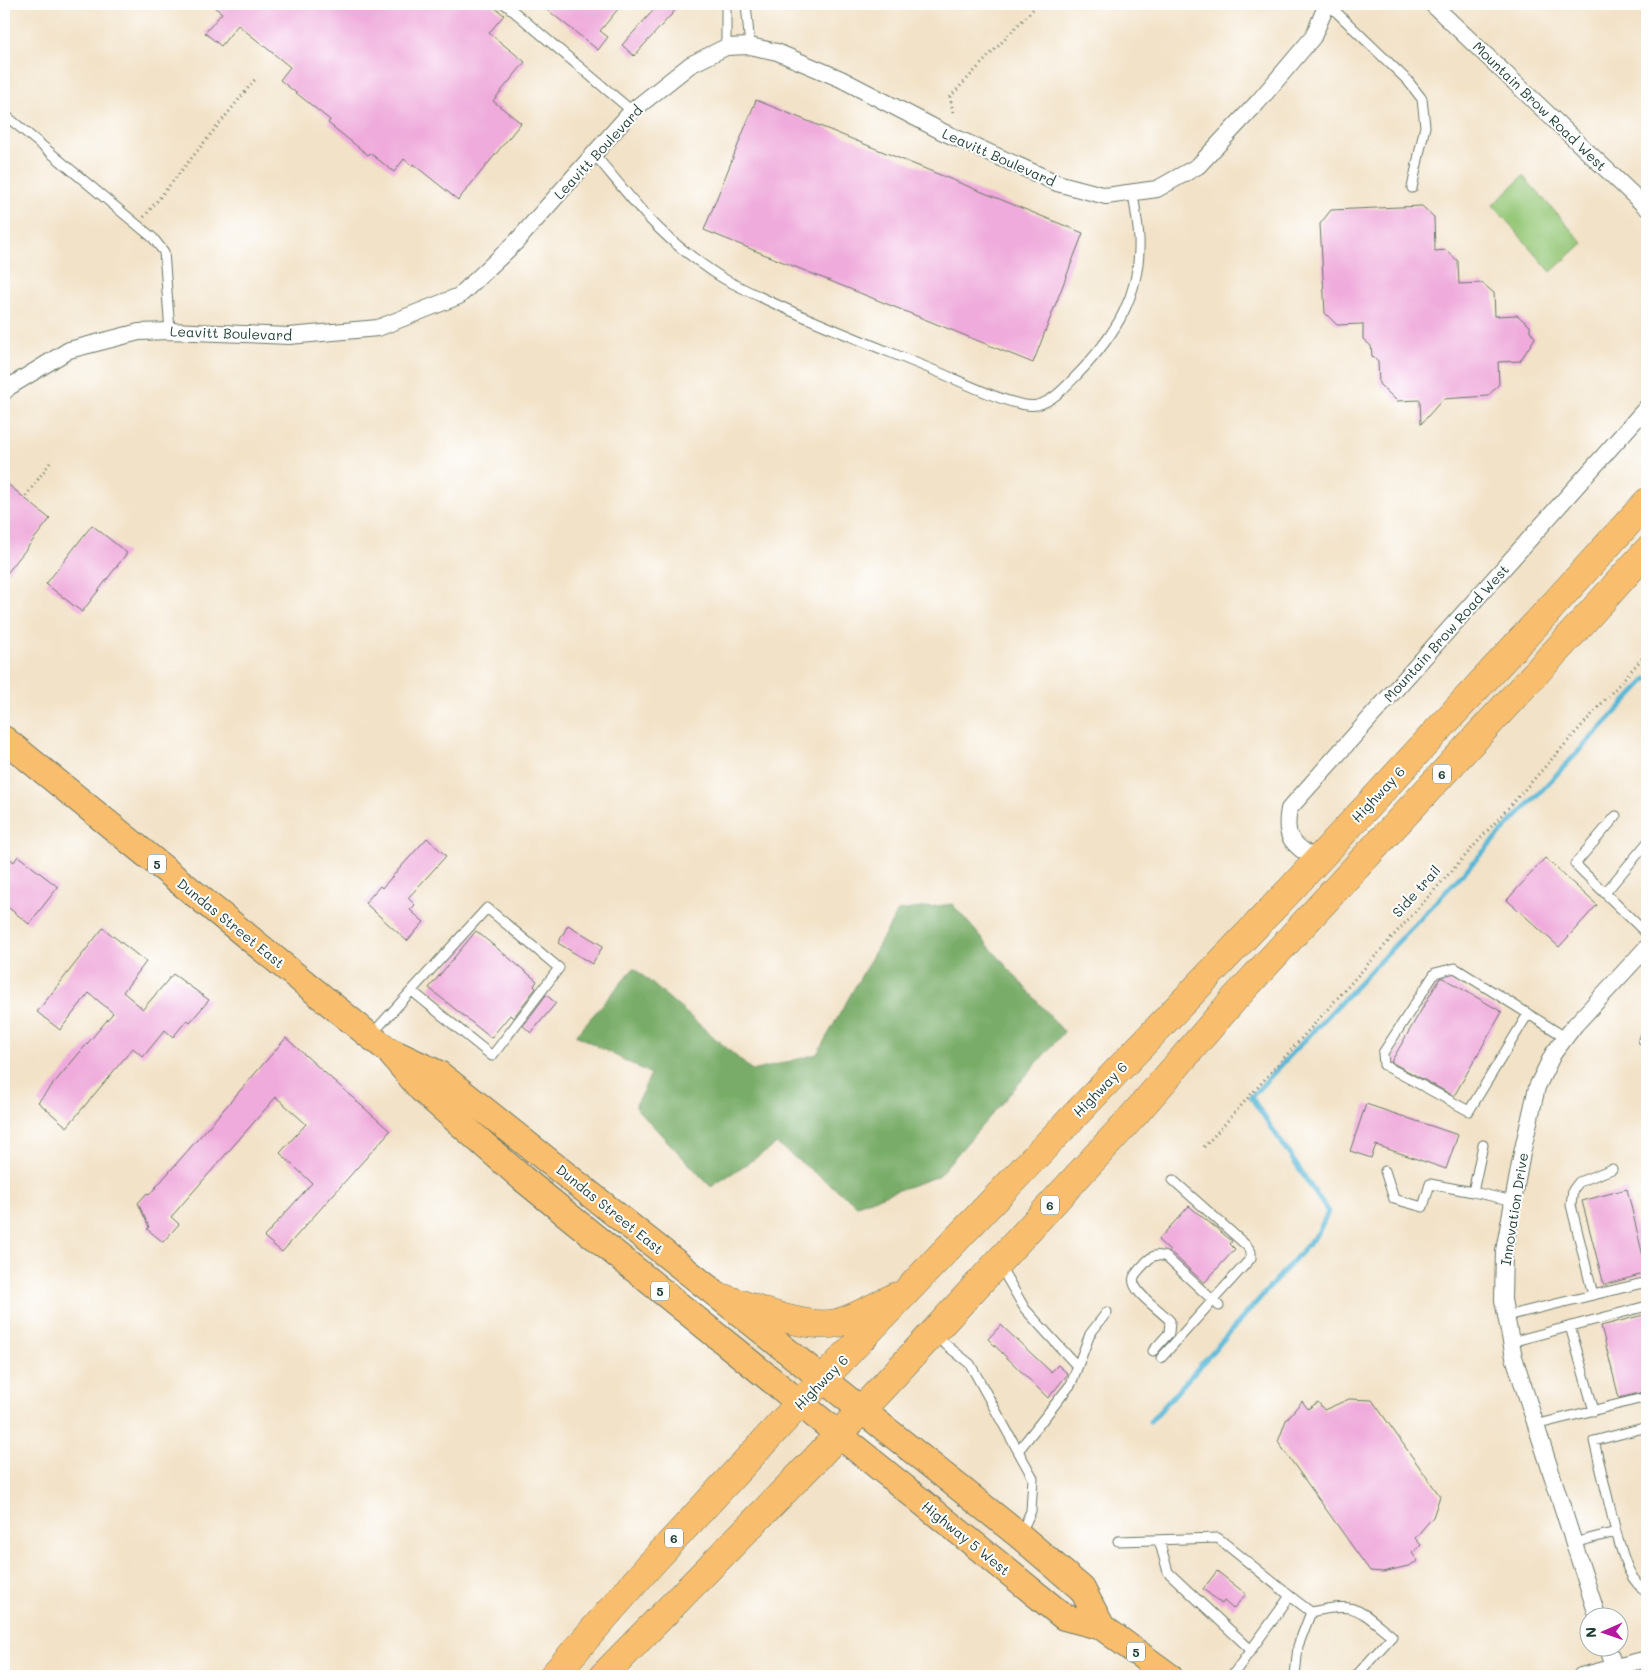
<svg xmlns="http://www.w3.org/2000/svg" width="1651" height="1680" font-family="Mali,sans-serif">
<rect width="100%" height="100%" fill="#fff"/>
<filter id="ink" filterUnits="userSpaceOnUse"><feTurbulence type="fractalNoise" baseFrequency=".02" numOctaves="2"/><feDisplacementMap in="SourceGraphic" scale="10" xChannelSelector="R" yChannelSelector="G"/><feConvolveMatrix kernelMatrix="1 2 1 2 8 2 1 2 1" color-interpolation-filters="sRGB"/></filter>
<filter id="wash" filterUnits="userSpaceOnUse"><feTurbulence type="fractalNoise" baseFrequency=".0096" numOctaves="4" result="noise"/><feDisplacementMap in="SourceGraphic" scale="20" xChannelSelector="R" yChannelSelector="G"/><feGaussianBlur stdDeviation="1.12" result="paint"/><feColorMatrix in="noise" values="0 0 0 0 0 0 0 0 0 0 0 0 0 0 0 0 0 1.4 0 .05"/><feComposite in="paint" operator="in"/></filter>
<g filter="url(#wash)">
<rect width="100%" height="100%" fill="#f2e2c7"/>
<!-- green -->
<path fill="#96c878" stroke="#5a8256" d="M1523 176 1583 243 1551 272 1493 205Z"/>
<!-- forest -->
<path fill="#78ac68" stroke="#4c744e" d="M952 904 1064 1032 938 1176 857 1205 777 1144 711 1187 635 1107 651 1074 576 1035 634 968 753 1071 817 1054 898 911Z"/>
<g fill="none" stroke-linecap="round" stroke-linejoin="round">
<!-- stream -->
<path stroke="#58b7d6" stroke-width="5" d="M1150 1422 1318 1233 1328 1212 1251 1097 1647 679"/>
</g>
<g id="blocks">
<!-- building -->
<path fill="#efabdb" d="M210 4H490L504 15 489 33 525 62 493 101 521 123 458 200 413 164 412 166 404 159 394 172 370 153 368 155 328 123 330 120 280 80 290 67 238 25 221 46 205 33 222 13Z
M540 4H622L600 31 608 37 598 50Z
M659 4H681L634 56 622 45Z
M756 100 1083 233 1033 363 704 230Z
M1422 206 1434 217 1435 251 1446 250 1458 261 1459 284 1482 283 1494 293 1495 316 1517 315 1530 326V331L1535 338 1520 361 1498 362 1499 384 1488 396 1443 399 1421 424 1420 400 1397 401 1379 384 1378 362 1372 356 1371 346 1363 339V324L1337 325 1325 313 1320 224 1331 210Z
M4 481 50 519 4 577Z
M92 525 127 553 82 612 46 584Z
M427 838 446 856 408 898 415 905 410 910 424 922 407 941 365 903 380 886 382 888Z
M4 854 14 862 18 856 58 887 29 924 4 904Z
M1545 858 1597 905 1559 947 1507 900Z
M568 925 603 946 592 964 558 943Z
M103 928 146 962 123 992 143 1009 173 974 209 1000 190 1022 187 1020 173 1037 165 1030 143 1057 133 1048 67 1127 38 1102 113 1013 89 993 60 1030 37 1012Z
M476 931 537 981 534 986 536 988 513 1018 510 1015 491 1038 429 988Z
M1440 978H1443L1502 1012 1454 1096 1391 1062Z
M546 995 556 1003 531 1033 523 1026Z
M286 1038 390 1131 282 1252 264 1237 312 1183 280 1153 306 1124 276 1097 171 1217 179 1224 163 1242 147 1229 149 1227 138 1203 147 1193 149 1195Z
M1366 1104 1458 1135 1446 1169 1376 1145 1371 1158 1350 1151Z
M1627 1189 1647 1273 1604 1285 1582 1201Z
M1189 1206 1232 1241 1230 1244 1235 1249 1204 1283 1158 1240Z
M1647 1314V1391L1619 1398 1601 1326Z
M1001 1325 1051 1372 1058 1365 1068 1374 1048 1398 988 1339Z
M1349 1399 1372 1400 1440 1496 1433 1517 1415 1538 1421 1545 1412 1553 1418 1561 1408 1566 1383 1572 1370 1571 1278 1442 1286 1420 1302 1401 1308 1409 1318 1402 1324 1410Z
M1217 1571 1246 1594 1233 1609 1224 1601 1222 1604 1203 1589Z"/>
</g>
</g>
<g filter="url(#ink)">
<use href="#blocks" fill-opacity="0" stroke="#697767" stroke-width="1"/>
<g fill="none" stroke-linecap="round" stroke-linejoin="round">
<defs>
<path id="service" d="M505 4 632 111
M746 4 750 46
M1328 4 1408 81 1422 99 1425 126 1412 188
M726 47V4
M4 114 153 238 164 252 170 331
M594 154C624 189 652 228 690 255 702 264 715 274 728 281 796 316 868 343 938 372 958 380 1018 410 1037 405 1054 401 1067 385 1079 373 1116 334 1141 294 1139 239 1138 224 1135 208 1133 193
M1616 816 1575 864 1647 934
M1605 893 1647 843
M1528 1014 1469 1111 1384 1065 1383 1053 1435 973 1455 968 1565 1037
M372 1034 487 908 559 968 492 1056 412 991
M1643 1040 1647 1035
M1483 1145 1473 1192 1514 1201
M1385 1171 1394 1199 1423 1207 1430 1184 1473 1192
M1000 1266 1025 1309 1077 1366
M1593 1295 1571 1205 1573 1190 1579 1182 1612 1169
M1506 1316 1647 1282
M1570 1326 1594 1411
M935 1336 970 1364 1033 1478 1031 1511 1021 1533
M1511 1342 1647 1306
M1153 1351 1169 1333 1170 1321C1161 1310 1129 1291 1134 1277 1136 1272 1142 1267 1146 1262 1153 1255 1156 1254 1166 1257L1219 1306
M1161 1358 1251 1258V1252L1247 1246 1173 1180
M1535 1425 1647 1397
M1018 1451 1071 1384 1090 1334 1107 1312
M1616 1532C1622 1551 1628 1582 1647 1591
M1159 1540 1168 1572 1251 1650
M1118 1541 1218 1538 1290 1596 1232 1676
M1573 1543 1616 1532 1594 1441 1647 1427
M1290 1596 1311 1612
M1311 1612C1356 1601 1358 1609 1392 1636L1356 1676
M1295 1676 1298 1646 1311 1612"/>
<path id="minor" d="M1432 4 1647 208
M4 392 9 387 69 350 139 332 170 331 289 336 378 328 459 296 516 242 632 111 690 65 726 47 750 46 777 52 841 79 943 132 1057 183 1106 196 1157 189 1198 166 1258 102 1313 37 1327 4
M1318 861C1294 845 1283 840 1289 809L1647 407
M1598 1618 1514 1357 1503 1300 1504 1251 1522 1153 1537 1087 1553 1054 1575 1025 1647 947
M1608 1648 1614 1667
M1581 1676 1647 1659"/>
<path id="primary" d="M4 739 370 1036 388 1050 439 1074 1020 1536 1082 1589 1102 1627
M392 1055 421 1089 522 1178 1064 1617 1102 1627 1169 1676"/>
<path id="trunk" d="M724 1298C755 1308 805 1330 837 1323 857 1317 877 1305 897 1296
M553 1676 650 1565 799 1404 1290 890 1546 613
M603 1676 812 1463 932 1334 1134 1115 1236 997 1571 635"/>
<path id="motorway" d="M1546 613 1647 502
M1571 635 1647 551"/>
</defs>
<!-- service casing -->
<use href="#service" stroke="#697767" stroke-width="11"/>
<!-- minor casing -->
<use href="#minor" stroke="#697767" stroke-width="18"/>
<!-- primary casing -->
<use href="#primary" stroke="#697767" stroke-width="28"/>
<!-- trunk casing -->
<use href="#trunk" stroke="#697767" stroke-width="29"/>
<!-- motorway casing -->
<use href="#motorway" stroke="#697767" stroke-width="29"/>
<!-- path -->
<path stroke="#697767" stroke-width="3" stroke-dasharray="1 4" stroke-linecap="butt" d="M953 112 950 97 1038 4
M144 217 257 77
M26 496 52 460
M1204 1147 1647 653"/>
<!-- service -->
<use href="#service" stroke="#fff" stroke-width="9"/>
<!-- minor -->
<use href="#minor" stroke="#fff" stroke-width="16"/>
<!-- primary -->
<use href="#primary" stroke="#f9be6d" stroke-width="26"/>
<!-- trunk -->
<use href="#trunk" stroke="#f9be6d" stroke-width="28"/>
<!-- motorway -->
<use href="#motorway" stroke="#f9be6d" stroke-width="28"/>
</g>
</g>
<g text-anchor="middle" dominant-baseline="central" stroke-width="4" stroke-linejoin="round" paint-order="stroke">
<!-- shield labels -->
<g fill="#fff" stroke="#627771" stroke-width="1">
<rect x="1433" y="764.5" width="18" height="19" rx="4"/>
<rect x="148" y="854.5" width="18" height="19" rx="4"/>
<rect x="1041" y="1195.5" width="18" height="19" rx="4"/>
<rect x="651" y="1281.5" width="18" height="19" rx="4"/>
<rect x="665" y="1528.5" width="18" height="19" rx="4"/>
<rect x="1127" y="1642.5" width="18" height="19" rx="4"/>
</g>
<g font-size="12" font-weight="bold" fill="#1f3d34">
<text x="1442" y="774">6</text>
<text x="157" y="864">5</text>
<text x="1050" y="1205">6</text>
<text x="660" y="1291">5</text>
<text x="674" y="1538">6</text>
<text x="1136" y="1652">5</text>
</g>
<!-- street labels -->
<g font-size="14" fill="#1f3d34" stroke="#fff">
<text transform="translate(1540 106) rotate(44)">Mountain Brow Road West</text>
<text transform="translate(598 152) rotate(-47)">Leavitt Boulevard</text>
<text transform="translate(999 157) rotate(24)">Leavitt Boulevard</text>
<text transform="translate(231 333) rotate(2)">Leavitt Boulevard</text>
<text transform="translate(1446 633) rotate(-48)">Mountain Brow Road West</text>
<text transform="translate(1378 794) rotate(-47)">Highway 6</text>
<text transform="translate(1416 891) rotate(-48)">Side trail</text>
<text transform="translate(231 923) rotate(39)">Dundas Street East</text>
<text transform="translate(1100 1089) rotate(-46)">Highway 6</text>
<text transform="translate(610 1209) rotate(39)">Dundas Street East</text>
<text transform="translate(1514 1209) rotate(-81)">Innovation Drive</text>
<text transform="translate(821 1382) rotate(-46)">Highway 6</text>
<text transform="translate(966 1538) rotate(39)">Highway 5 West</text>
</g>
</g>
<!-- margin -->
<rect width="1651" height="1680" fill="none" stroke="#fff" stroke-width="20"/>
<!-- north arrow -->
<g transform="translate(1604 1632) rotate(268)"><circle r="24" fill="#ffffff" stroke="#a5b1ae"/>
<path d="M0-4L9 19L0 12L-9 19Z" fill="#b5179e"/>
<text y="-8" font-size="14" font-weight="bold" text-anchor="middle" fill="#1f3d34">N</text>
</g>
</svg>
